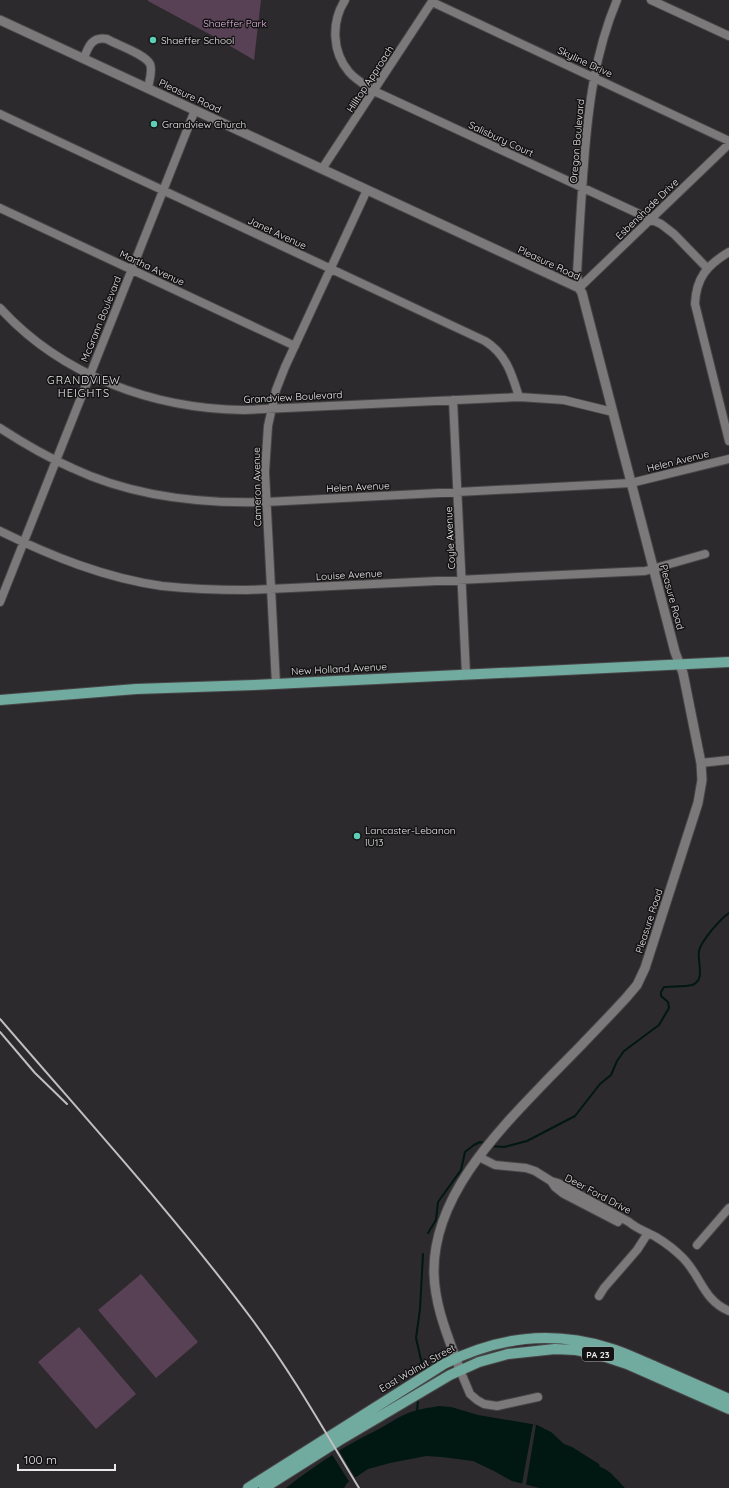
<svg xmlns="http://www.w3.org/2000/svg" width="729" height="1488" font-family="Quicksand,sans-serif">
<rect width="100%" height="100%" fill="#2c2a2c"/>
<!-- green -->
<path fill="#584155" d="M148 0H261L254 60 213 36 148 1Z
M141 1274 198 1342 156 1378 98 1310Z
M79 1327 136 1394 96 1429 38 1362Z"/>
<!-- water -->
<path fill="#001712" d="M439 1406 451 1407 478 1415 537 1425 551 1432 564 1444 572 1447 599 1464 600 1467C610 1470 618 1481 625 1488H540L512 1481 494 1471 473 1461 442 1457 426 1456 390 1463 368 1469 347 1483 344 1488H286C314 1466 344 1446 377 1430 387 1425 396 1418 406 1414 417 1409 428 1408 439 1406Z"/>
<!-- pier -->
<path fill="#2c2a2c" d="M533 1424 536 1425 526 1485 522 1484Z
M338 1449 356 1479 350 1483 331 1453Z"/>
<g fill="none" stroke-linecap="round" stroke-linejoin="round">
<!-- stream -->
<path stroke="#001712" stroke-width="2" d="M490 1146 504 1147 527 1141 575 1116 600 1084 611 1075 617 1061 624 1051 659 1025 669 1008 668 1002 661 996V992L664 987C673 986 684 987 692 985 706 980 697 962 699 951 701 941 721 918 729 913
M428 1233 436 1220 438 1202 461 1170 465 1152 474 1145 480 1142 484 1143
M422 1364 416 1338 420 1309 423 1254
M417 1412 418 1400"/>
<defs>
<path id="minor" d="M345 0C331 22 332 52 349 72 356 80 365 85 374 91L661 224 674 234 707 268
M651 0 729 36
M432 2 729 141
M84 58C88 47 92 36 107 39 117 45 145 54 150 64 153 71 149 81 148 88
M0 114 485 341C506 354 512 374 519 397
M322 169 433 0
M0 208 295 346
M729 252C707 265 696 278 695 304L729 441
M579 288 577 274C579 238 581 201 584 164 588 108 595 52 617 0
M579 288 729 144
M0 308C62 376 154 409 244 410L519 397 564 400 613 412
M453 400 466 674
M0 428C23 443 47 457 72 468 133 497 200 504 266 502L631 483 729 459
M0 531C51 556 105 578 162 586 190 589 219 590 247 590L645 571 705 554
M0 602 195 110
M276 684 265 472 268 426 276 390 285 367 367 190
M701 763 729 760
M479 1157 495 1165 526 1168 535 1171 551 1181 555 1187 564 1194 618 1222
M551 1181 558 1183 629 1222C637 1229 647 1232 656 1237 666 1243 675 1250 683 1258 701 1276 703 1300 729 1311
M697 1245 729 1208
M599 1296 604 1288 637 1250 648 1233
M460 1370 470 1394 477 1400 484 1404 497 1406 538 1397"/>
<path id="tertiary" d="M0 20 579 288 582 293 675 652 683 673 701 763 702 780 698 803 645 968 637 985 626 998C601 1025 575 1052 549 1078 499 1130 432 1196 434 1274 435 1308 449 1339 460 1370"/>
<path id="primary" d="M0 700 136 689 254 685 729 662
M248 1488 444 1364C498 1337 551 1330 609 1348 624 1352 639 1360 654 1366 679 1377 704 1388 729 1399
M264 1488 340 1440 450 1375 479 1362 508 1354 555 1349 576 1350 597 1354 627 1364 729 1409"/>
</defs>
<!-- minor casing -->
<use href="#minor" stroke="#484547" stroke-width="10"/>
<!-- tertiary casing -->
<use href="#tertiary" stroke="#484547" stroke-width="11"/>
<!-- primary casing -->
<use href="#primary" stroke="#484547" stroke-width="12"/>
<!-- minor -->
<use href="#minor" stroke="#7c797b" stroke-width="8"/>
<!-- tertiary -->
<use href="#tertiary" stroke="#7c797b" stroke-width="9"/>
<!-- primary -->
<use href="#primary" stroke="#71aa9e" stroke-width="10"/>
<!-- rail -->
<path stroke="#c1bfc1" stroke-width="2" d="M0 1019C86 1119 175 1216 254 1322 293 1375 325 1432 359 1488
M0 1032 35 1073 67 1104"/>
</g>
<!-- markers -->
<g fill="#5eceb7" stroke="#141314" stroke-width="1.5">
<circle cx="153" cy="40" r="4"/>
<circle cx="154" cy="124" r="4"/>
<circle cx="357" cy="836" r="4"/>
</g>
<g text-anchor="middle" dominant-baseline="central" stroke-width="3" stroke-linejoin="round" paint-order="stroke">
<!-- shield labels -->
<rect fill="#141314" stroke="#aaa8aa" stroke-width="1" x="582" y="1347" width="32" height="14" rx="3"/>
<g font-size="9" font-weight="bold" fill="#eae8ea">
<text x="598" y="1354">PA 23</text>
</g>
<!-- park labels -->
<g font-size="10" fill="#e6b6e0" stroke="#141314">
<text x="235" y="23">Shaeffer Park</text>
</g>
<!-- poi labels -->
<g font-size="10" fill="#eae8ea" stroke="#141314" text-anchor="start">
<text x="161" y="40">Shaeffer School</text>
<text x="162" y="124">Grandview Church</text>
<text x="365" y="830">Lancaster-Lebanon<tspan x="365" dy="12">IU13</tspan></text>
</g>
<!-- street labels -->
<g font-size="10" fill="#eae8ea" stroke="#141314">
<text transform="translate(585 62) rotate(25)">Skyline Drive</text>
<text transform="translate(370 79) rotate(-57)">Hilltop Approach</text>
<text transform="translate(190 96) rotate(25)">Pleasure Road</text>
<text transform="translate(501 139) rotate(25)">Salisbury Court</text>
<text transform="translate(577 141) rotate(-85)">Oregon Boulevard</text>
<text transform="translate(647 209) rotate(-44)">Esbenshade Drive</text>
<text transform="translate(277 233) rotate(25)">Janet Avenue</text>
<text transform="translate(549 263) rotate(25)">Pleasure Road</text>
<text transform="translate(152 268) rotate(25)">Martha Avenue</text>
<text transform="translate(101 319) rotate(-68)">McGrann Boulevard</text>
<text transform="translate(293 397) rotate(-3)">Grandview Boulevard</text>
<text transform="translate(678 461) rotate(-14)">Helen Avenue</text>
<text transform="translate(257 487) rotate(-91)">Cameron Avenue</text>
<text transform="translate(358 487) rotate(-3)">Helen Avenue</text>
<text transform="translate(450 538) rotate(-93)">Coyle Avenue</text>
<text transform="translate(349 575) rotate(-3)">Louise Avenue</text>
<text transform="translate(672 597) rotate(75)">Pleasure Road</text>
<text transform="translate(339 669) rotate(-3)">New Holland Avenue</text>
<text transform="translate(649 921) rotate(-72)">Pleasure Road</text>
<text transform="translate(598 1194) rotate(28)">Deer Ford Drive</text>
<text transform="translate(417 1368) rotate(-30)">East Walnut Street</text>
</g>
<!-- neighbourhood labels -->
<g font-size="11" letter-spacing="1" fill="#eae8ea" stroke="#141314">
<text x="84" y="380">GRANDVIEW<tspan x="84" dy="13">HEIGHTS</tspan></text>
</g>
</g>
<!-- scale -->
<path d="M18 1464v6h97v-6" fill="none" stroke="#eae8ea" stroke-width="2"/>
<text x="24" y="1464" font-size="12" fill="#eae8ea" stroke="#141314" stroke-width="3" paint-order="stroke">100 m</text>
</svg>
